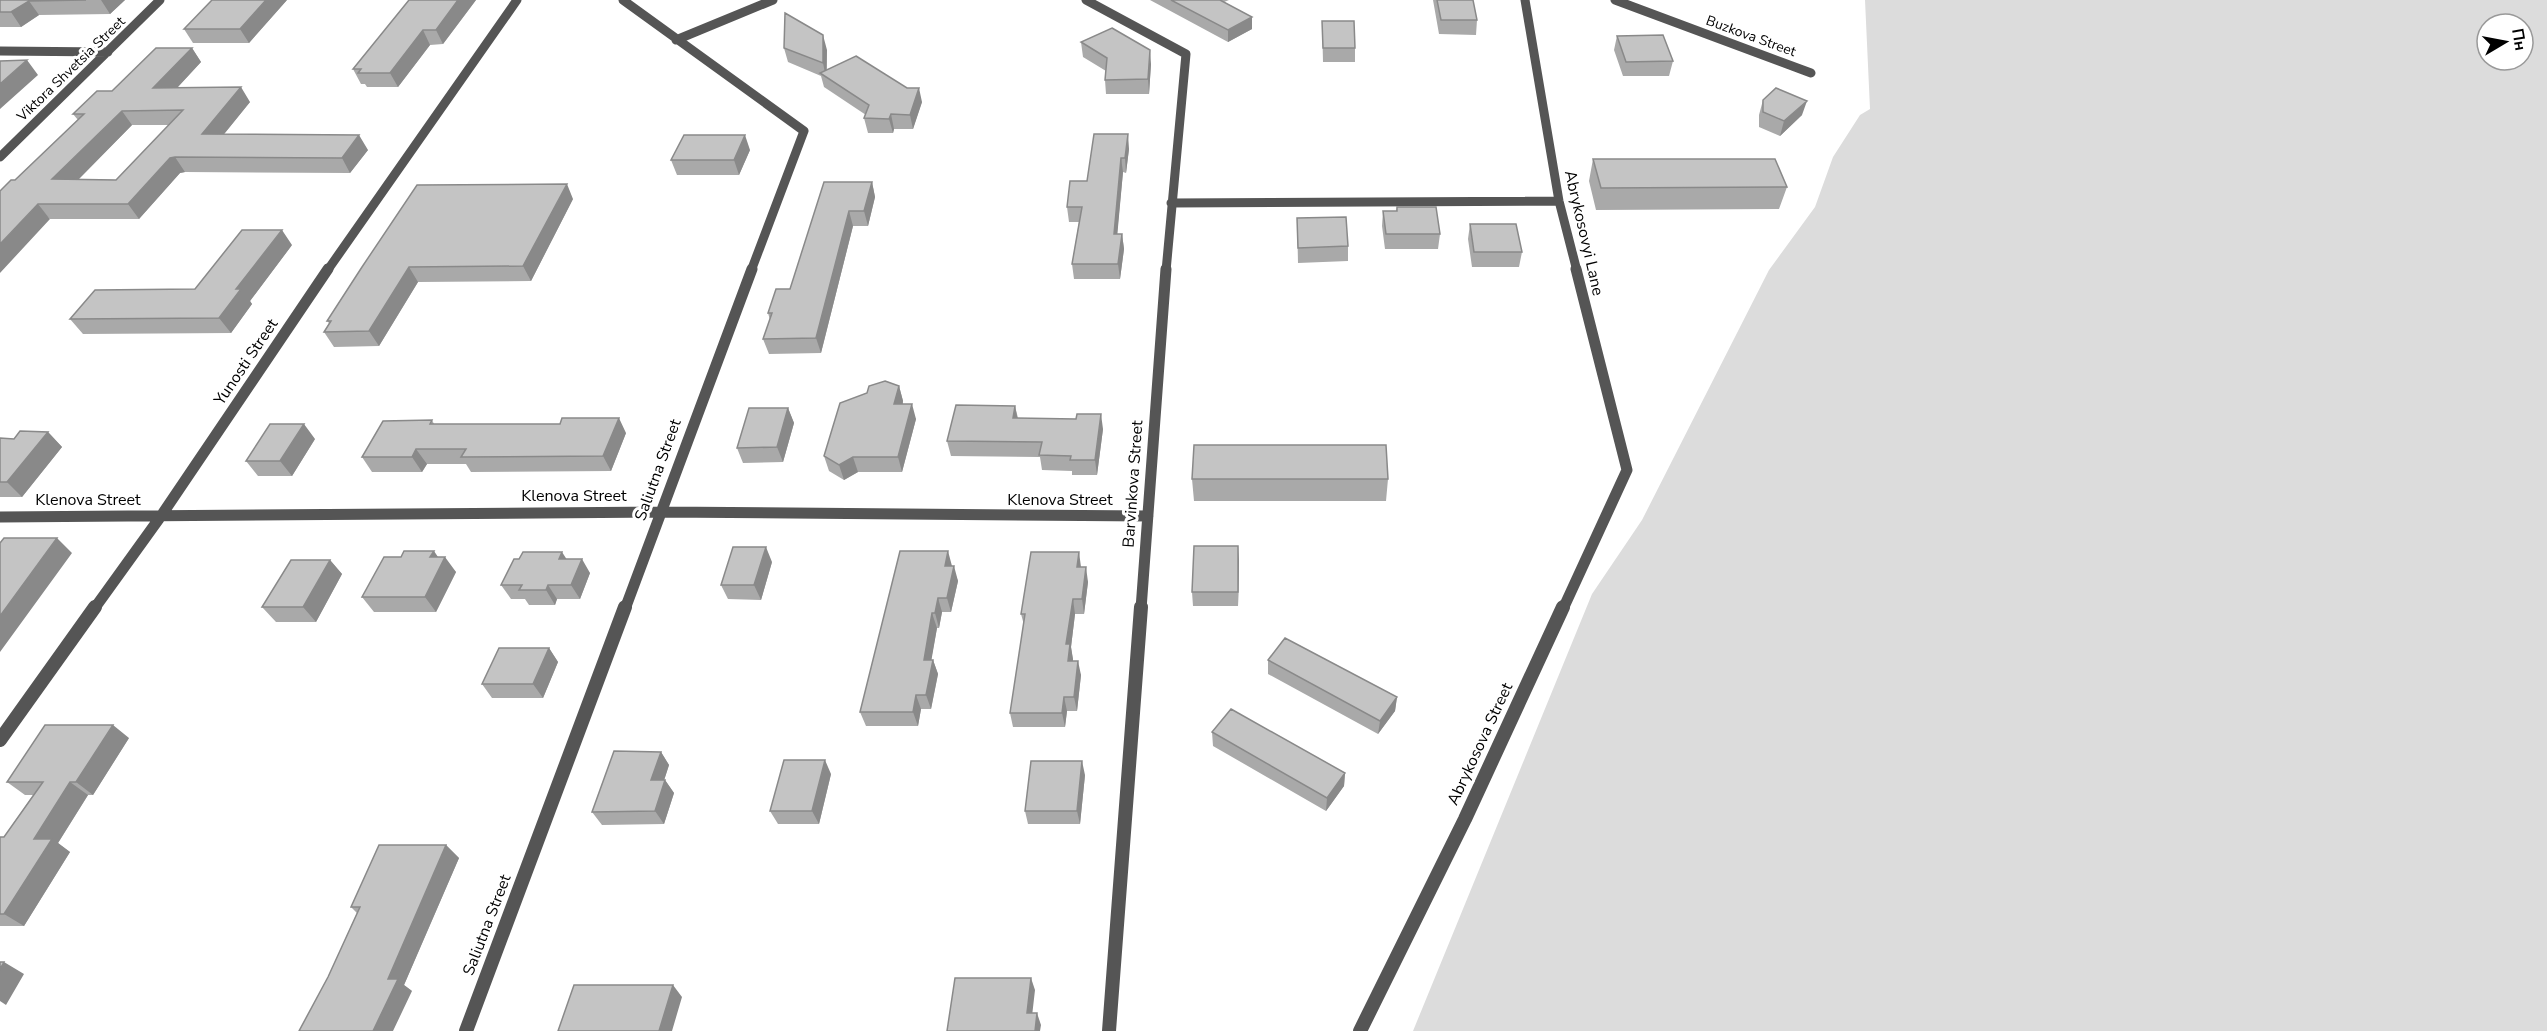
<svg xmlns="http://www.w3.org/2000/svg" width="2547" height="1031" font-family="'Nunito Sans',sans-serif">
<rect width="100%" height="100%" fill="#fff"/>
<!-- green -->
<path fill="#dcdcdc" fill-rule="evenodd" d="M1865 0H2547V1031H1413L1592 594 1642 520 1769 270 1815 207 1833 157 1860 115 1870 109ZM2487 24H2523V60H2487Z"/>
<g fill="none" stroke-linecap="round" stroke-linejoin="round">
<!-- street-far2 -->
<path stroke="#555" stroke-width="9" d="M623 0 804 131 751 271
M1086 0 1186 54 1166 271
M1525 0 1559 201 1577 271
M1615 0 1811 73
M676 40 773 0
M0 51 108 52
M0 157 160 0
M1171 203 1559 201
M327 271 517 0"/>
<!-- street-far1 -->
<path stroke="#555" stroke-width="11" d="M0 517 662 512 1148 516
M94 609 161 516 328 269
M625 609 752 269
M1141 609 1166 269
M1563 609 1627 470 1576 269"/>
<!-- street -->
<path stroke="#555" stroke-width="14" d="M0 740 95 607
M466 1031 625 607
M1109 1031 1141 607
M1360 1031 1465 819 1563 607"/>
</g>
<!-- wall -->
<path fill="#a9a9a9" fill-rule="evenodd" d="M0 0H125L110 14 39 15 21 27H0Z
M287 0 249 43H193L184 29Z
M409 0H476L443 44 430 45 398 87H367L365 84H361L353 69Z
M1150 0H1229L1224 2 1252 17V29L1228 42Z
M1433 0H1473L1477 20 1476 35 1439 34Z
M1322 21 1355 48V62H1323Z
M1617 36 1673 61 1669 76H1623L1614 50Z
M1081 42 1151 64 1149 94H1106L1105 80 1106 71 1083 57Z
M192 48 201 62 177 88 250 102 224 134 368 150 350 173 185 172 180 173 139 219H50L15 180 78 120 73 114 112 91ZM132 125H169L116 180 79 179Z
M784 48 827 50V70L922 102 913 129H894L893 133H868L864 118 866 115 824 87 821 76 788 62Z
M1763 100 1802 115 1780 136 1759 127V115Z
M1129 149 1126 173 1123 172 1117 234H1122L1124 249 1120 279H1074L1072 264 1079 222H1069L1067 207 1087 181Z
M750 150 739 175H677L671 160Z
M1593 159 1787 187 1779 209 1596 210 1589 181Z
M872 182 875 197 868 226H853L821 353 769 354 763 339 770 320 768 313 790 289Z
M573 199 531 281 418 282 379 346 334 347 324 332 329 323 327 321 362 267Z
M1397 207 1440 234 1438 249H1385L1382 226 1383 211H1396Z
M1297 218 1348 246V261L1298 263Z
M1470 224 1522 252 1519 267H1472L1468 239Z
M292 245 250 301 252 304 231 333 83 334 70 319 195 289Z
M899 386 903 401V404L916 419 902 472H858L844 480 829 471 824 456Z
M1015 406 1018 418 1103 429 1097 475H1072V471L1042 470 1040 457 951 456 947 441Z
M788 408 794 423 783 462 743 463 737 448Z
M432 420 434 424 626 433 611 471 471 472 466 464H427L422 472H372L362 457Z
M48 432 62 447 22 497H0V438L14 439Z
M315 439 292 476H258L246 461Z
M1192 479H1388L1386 501H1194Z
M401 557H438L456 572 436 612H374L362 597Z
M566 559 590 573 580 599H557L555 605H529L525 599H511L501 585Z
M330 560 342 574 316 622H276L262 607Z
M1239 560 1238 606H1193L1192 592Z
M772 562 761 600 728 599 721 585Z
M952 566 958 581 951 612H942L939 628H937L931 660H933L938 674 931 709H921L918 726H866L860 712Z
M1081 567 1088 582 1084 614H1075L1071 647 1073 661 1081 675 1077 711H1067L1065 727H1013L1010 713 1024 625 1021 614Z
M549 648 558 662 543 698H492L482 684Z
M1268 660 1397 697 1395 711 1378 734 1268 674Z
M1212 732 1345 773 1344 786 1326 811 1213 746Z
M129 738 93 795H88L58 843 70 852 24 926H0V837H4L33 795H25L7 782Z
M661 752 669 765 664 780H665L674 793 664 824 602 825 592 812Z
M831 774 819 824H778L770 811Z
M1085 775 1080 824H1028L1025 811Z
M446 845 459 858 404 985 412 991 328 977 357 913 351 907Z"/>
<!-- shaded-wall -->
<path fill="#898989" d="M101 0H125L110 14Z
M266 0H287L249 43 240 29Z
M458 0H476L443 44 436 30Z
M29 1 39 15 21 27 11 12Z
M1252 17V29L1228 42V30Z
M423 30 430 45 398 87 390 73Z
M823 35 827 50 826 78 823 63Z
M192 48 201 62 163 103 153 88Z
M1150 50 1151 64 1149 94 1148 79Z
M27 60 38 75 0 109V84Z
M241 87 250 102 212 149 202 134Z
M919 88 922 102 913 129 910 115Z
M1807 101 1802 115 1780 136 1784 121Z
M122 111 132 125 64 194 52 179Z
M891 114 894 129 893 133 889 119Z
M1128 134 1129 149 1126 173 1125 158Z
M359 135 368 150 350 173 342 158Z
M745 135 750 150 739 175 734 160Z
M175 157 185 172 180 173 139 219 128 204 170 158Z
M1121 158 1123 172 1116 249 1114 234Z
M872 182 875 197 868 226 864 211Z
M567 184 573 199 531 281 523 266Z
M38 204 50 219 0 273V244Z
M849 211 853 226 821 353 816 338Z
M282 230 292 245 250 301 252 304 231 333 219 318 236 289Z
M1122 234 1124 249 1120 279 1118 264Z
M409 267 418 282 379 346 369 331Z
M899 386 903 401 899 419 894 404Z
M912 404 916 419 902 472 898 457Z
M1015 406 1018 421 1013 418Z
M788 408 794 423 783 462 777 447Z
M1101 414 1103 429 1097 475 1095 460Z
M619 418 626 433 611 471 603 456Z
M304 424 315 439 292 476 280 461Z
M48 432 62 447 22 497 7 482Z
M416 449 427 464 422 472 412 457Z
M853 457 858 472 844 480 839 465Z
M57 538 72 553 0 652V616Z
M1238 546 1239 560 1238 606Z
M766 547 772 562 761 600 754 585Z
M434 551 442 563 445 557 456 572 436 612 425 597 430 557Z
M948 551 952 566H945Z
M562 552 571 566 559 559Z
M1079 552 1081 567H1077Z
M582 559 590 573 580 599 571 585Z
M330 560 342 574 316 622 303 607Z
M954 566 958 581 951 612 947 598Z
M1086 567 1088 582 1084 614 1082 599Z
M548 585 557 599 555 605 546 590Z
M938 598 942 612 939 628 935 613Z
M1073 599 1075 614 1071 647 1073 659 1071 675 1066 644Z
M932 613 937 628 929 674 924 660Z
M549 648 558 662 543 698 533 684Z
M933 660 938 674 931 709 926 695Z
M1078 661 1081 675 1077 711 1074 697Z
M916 695 921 709 918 726 913 712Z
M1064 697 1067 711 1065 727 1062 713Z
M1397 697 1395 711 1378 734 1380 721Z
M113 725 129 738 93 795 76 782Z
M661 752 669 765 660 793 651 780Z
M825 760 831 774 819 824 812 811Z
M1082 761 1085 775 1080 824 1077 811Z
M1345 773 1344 786 1326 811 1327 798Z
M665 780 674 793 664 824 655 811Z
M70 782 88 795 58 843 70 852 24 926 4 914 34 839Z
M446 845 459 858 404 985 412 991 393 1031H373L388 979Z
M4 962 24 974 6 1005 0 1001V969Z
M1031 978 1035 990 1031 1025 1027 1013Z
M673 985 682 997 672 1031H659Z
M1037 1013 1041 1025 1040 1031H1035Z"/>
<!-- building -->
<path fill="#c4c4c4" stroke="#898989" stroke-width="1.5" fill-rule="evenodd" d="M0 0H86L29 1 11 12H0Z
M212 0H266L240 29H184Z
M409 0H458L436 30H423L390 73H358L361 69H353Z
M1171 0H1220L1252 17 1228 30Z
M1437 0H1473L1477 20H1441Z
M785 13 823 35V63L784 48Z
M1322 21H1354L1355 48H1323Z
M1112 28 1150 50 1148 79 1105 80 1107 58 1081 42Z
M1663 35 1673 61 1626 62 1617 36Z
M156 48H192L153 88 241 87 202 134 359 135 342 158 175 157 170 158 128 204H38L0 244V191L11 180H15L84 114H73L97 91H112ZM183 110 116 180 52 179 122 111Z
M856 56 907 88H919L910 115 891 114 889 119 864 118 869 105 820 73Z
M27 60 0 84V61Z
M1776 88 1807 101 1784 121 1763 112V100Z
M1094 134H1128L1125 158H1121L1114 234H1122L1118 264H1072L1082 207H1067L1070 181H1087Z
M684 135H745L734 160H671Z
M1593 159H1775L1787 187 1601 188Z
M824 182H872L864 211H849L816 338 763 339 772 313H768L776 289H790Z
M567 184 523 266 409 267 369 331 324 332 331 321H327L362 267 417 185Z
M1397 207H1436L1440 234H1386L1383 211H1397Z
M1346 217 1348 246 1298 248 1297 218Z
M1470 224H1516L1522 252H1474Z
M242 230H282L236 289H241L219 318 70 319 95 290 195 289Z
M885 381 899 386 894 404H912L898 457H853L839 465 824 456 840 403 867 393 869 386Z
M956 405 1015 406 1013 418 1076 419 1077 414H1101L1095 460H1070L1071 456 1039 455 1042 442 947 441Z
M749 408H788L777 447 737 448Z
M562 418H619L603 456 461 457 466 449H416L412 457H362L383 421 432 420 430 424H560Z
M270 424H304L280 461H246Z
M20 431 48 432 7 482H0V438L14 439Z
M1194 445H1386L1388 479H1192Z
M4 538H57L0 616V543Z
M1194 546H1238V592H1192Z
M733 547H766L754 585H721Z
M404 551H434L430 557H445L425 597H362L384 557H401Z
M900 551H948L945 566H954L947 598H938L935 613H932L924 660H933L926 695H916L913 712H860Z
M523 552H562L559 559H582L571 585H548L546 590H519L522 585H501L514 559H519Z
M1031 552H1079L1077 567H1086L1082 599H1073L1066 644H1070L1068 661H1078L1074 697H1064L1062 713H1010L1025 614H1021Z
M291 560H330L303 607H262Z
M1285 638 1397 697 1380 721 1268 660Z
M499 648H549L533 684H482Z
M1231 709 1345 773 1327 798 1212 732Z
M45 725H113L76 782H70L34 839H52L4 914H0V837H4L43 782H7Z
M614 751 661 752 651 780H665L655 811 592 812Z
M784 760H825L812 811H770Z
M1031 761H1082L1077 811H1025Z
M379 845H446L388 979H398L373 1031H299L328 977 360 907H351Z
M0 962H4L0 969Z
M955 978H1031L1027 1013H1037L1035 1031H947Z
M574 985H673L659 1031H558Z"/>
<g text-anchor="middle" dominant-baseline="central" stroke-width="6" stroke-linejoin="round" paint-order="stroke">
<!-- far-street labels -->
<g font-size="14" fill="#000" stroke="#fff">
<text transform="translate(1751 36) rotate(20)">Buzkova Street</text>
<text transform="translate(71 69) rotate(-44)">Viktora Shvetsia Street</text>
</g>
<!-- street labels -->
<g font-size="16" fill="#000" stroke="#fff">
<text transform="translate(1584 233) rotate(77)">Abrykosovyi Lane</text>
<text transform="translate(246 362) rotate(-56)">Yunosti Street</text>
<text transform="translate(658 470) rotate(-70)">Saliutna Street</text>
<text transform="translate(1133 484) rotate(-86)">Barvinkova Street</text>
<text x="574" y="496">Klenova Street</text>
<text x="88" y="500">Klenova Street</text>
<text x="1060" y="500">Klenova Street</text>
<text transform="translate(1480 744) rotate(-65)">Abrykosova Street</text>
<text transform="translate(487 925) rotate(-69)">Saliutna Street</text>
</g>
</g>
<!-- north arrow -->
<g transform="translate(2505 42) rotate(80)"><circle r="28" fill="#ffffff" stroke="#999999" stroke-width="1.5"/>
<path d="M0-4.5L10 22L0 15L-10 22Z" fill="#000000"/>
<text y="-9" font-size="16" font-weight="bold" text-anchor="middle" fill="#000000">Пн</text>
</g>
</svg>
